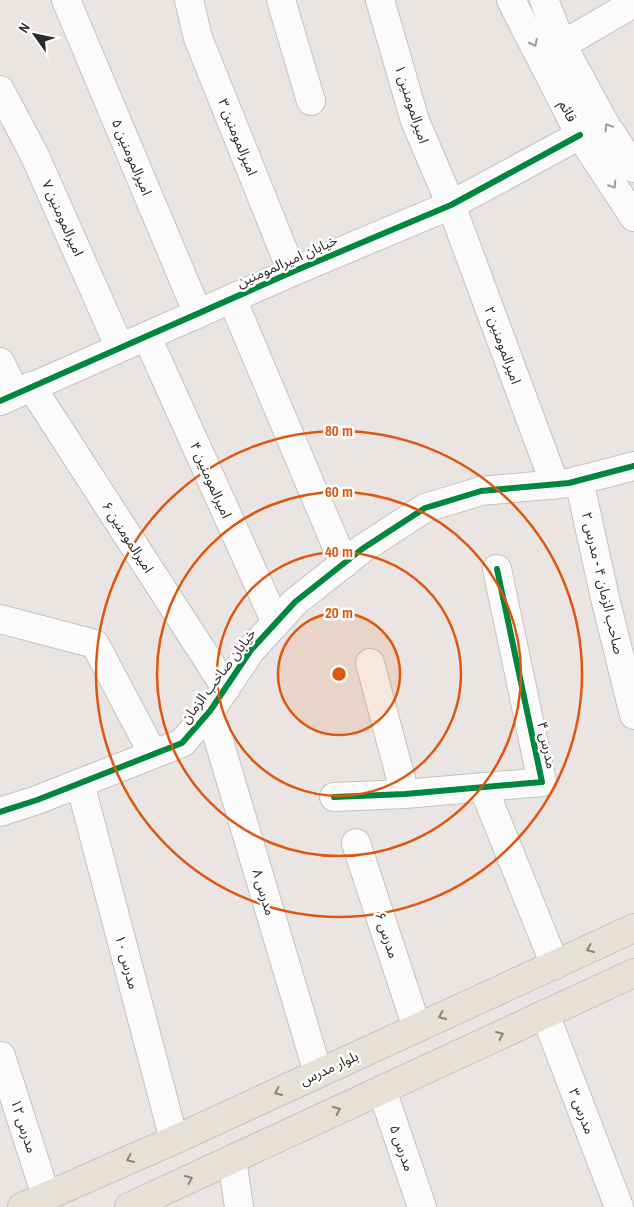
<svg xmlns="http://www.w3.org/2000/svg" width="634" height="1207" font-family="'Archivo Narrow','Noto Sans Arabic',sans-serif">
<rect width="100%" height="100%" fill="#eae5e2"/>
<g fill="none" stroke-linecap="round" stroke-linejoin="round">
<defs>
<path id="minor" d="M66 0 198 314
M189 0 198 38 292 272
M281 0 311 101
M380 0 415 121 451 205 555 485
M511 0 580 135 634 217
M544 0 562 45 605 124 634 168
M562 45 634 3
M0 90 34 154 120 348
M232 299 344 564
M147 337 276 623
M0 362 16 394
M31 386 226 688
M0 401 292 272 451 205 580 135
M579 480 605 598 634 715
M0 619 95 644 153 754
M370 663 405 794
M210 711 318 1073
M80 783 174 1140
M483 787 555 965
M334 797 405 794 542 782 497 569
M0 812 37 800 182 743 210 711 251 650 295 602 362 549 425 508 481 491 569 483 634 466
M356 843 417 1028
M545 1014 619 1207
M1 1056 46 1196
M382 1090 422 1207
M232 1159 239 1207"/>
<path id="major" d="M22 1207 174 1140 634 928
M129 1207 634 973"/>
</defs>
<!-- minor casing -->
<use href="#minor" stroke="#c3c2c2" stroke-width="30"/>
<!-- major casing -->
<use href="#major" stroke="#c5c3c2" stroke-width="30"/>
<!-- minor -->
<use href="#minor" stroke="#fcfbfb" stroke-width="28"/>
<!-- major -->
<use href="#major" stroke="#e7e0d5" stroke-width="28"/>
<defs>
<path id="cycleway" d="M0 401 292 272 451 205 580 135
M334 797 405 794 542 782 497 569
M0 812 37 800 182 743 210 711 251 650 295 602 362 549 425 508 481 491 569 483 634 466"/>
</defs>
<!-- cycleway casing -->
<use href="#cycleway" stroke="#fff" stroke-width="9"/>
<!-- cycleway -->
<use href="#cycleway" stroke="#00873e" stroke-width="6"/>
</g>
<!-- one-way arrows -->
<defs><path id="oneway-chevron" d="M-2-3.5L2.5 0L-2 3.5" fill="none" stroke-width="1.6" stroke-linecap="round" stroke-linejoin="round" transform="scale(1.25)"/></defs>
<g stroke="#9e9d9d">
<use href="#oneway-chevron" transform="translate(534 43) rotate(63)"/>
<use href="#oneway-chevron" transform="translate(608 127) rotate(-122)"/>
<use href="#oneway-chevron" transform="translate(613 185) rotate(57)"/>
</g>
<g stroke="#898680">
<use href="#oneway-chevron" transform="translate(590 949) rotate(155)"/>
<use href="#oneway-chevron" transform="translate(442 1016) rotate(155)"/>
<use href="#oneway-chevron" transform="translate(500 1035) rotate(-25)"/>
<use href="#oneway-chevron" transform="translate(278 1092) rotate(155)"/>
<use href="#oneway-chevron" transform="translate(337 1110) rotate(-25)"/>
<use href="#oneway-chevron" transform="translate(130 1159) rotate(156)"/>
<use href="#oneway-chevron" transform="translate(189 1179) rotate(-25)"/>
</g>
<!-- distance rings -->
<circle cx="339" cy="674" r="61" fill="#df570e" fill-opacity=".12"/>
<g fill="none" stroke="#df570e" stroke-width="2.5">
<circle cx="339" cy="674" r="61"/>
<circle cx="339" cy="674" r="122"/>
<circle cx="339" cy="674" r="182"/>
<circle cx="339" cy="674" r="243"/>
</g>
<g text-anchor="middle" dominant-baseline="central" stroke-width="5" stroke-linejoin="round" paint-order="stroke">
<!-- street labels -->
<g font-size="14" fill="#2b2b2b" stroke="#fff">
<text transform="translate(412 104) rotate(72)">امیرالمومنین ۱</text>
<text transform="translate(568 111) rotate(63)">قائم</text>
<text transform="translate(238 137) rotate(68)">امیرالمومنین ۳</text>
<text transform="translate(132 157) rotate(67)">امیرالمومنین ۵</text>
<text transform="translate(63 218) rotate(66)">امیرالمومنین ۷</text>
<text transform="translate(287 261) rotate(-24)">خیابان امیرالمومنین</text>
<text transform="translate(503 345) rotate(70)">امیرالمومنین ۲</text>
<text transform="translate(211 480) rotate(66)">امیرالمومنین ۴</text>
<text transform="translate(128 537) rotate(57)">امیرالمومنین ۶</text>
<text transform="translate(603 583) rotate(77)">صاحب الزمان ۴ - مدرس ۲</text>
<text transform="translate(218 676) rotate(-53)">خیابان صاحب الزمان</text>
<text transform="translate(547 745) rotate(78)">مدرس ۴</text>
<text transform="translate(264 892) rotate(73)">مدرس ۸</text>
<text transform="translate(387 935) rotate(72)">مدرس ۶</text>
<text transform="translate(127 962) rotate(75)">مدرس ۱۰</text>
<text transform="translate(329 1068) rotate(-25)">بلوار مدرس</text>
<text transform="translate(582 1111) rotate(69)">مدرس ۳</text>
<text transform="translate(24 1126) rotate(72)">مدرس ۱۲</text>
<text transform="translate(402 1148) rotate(71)">مدرس ۵</text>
</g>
</g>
<circle cx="339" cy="674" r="8" fill="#df570e" stroke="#fff" stroke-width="2.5"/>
<g font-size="15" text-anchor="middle" font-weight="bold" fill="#df570e" stroke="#fff" stroke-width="5" stroke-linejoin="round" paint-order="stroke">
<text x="339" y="436">80 m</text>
<text x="339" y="497">60 m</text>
<text x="339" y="557">40 m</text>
<text x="339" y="618">20 m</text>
</g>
<!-- north arrow -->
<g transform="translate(35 35) rotate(303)" stroke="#ffffff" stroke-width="4" paint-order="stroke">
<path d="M0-4L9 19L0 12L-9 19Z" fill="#2b2b2b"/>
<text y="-8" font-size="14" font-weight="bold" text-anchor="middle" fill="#2b2b2b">N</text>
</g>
</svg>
